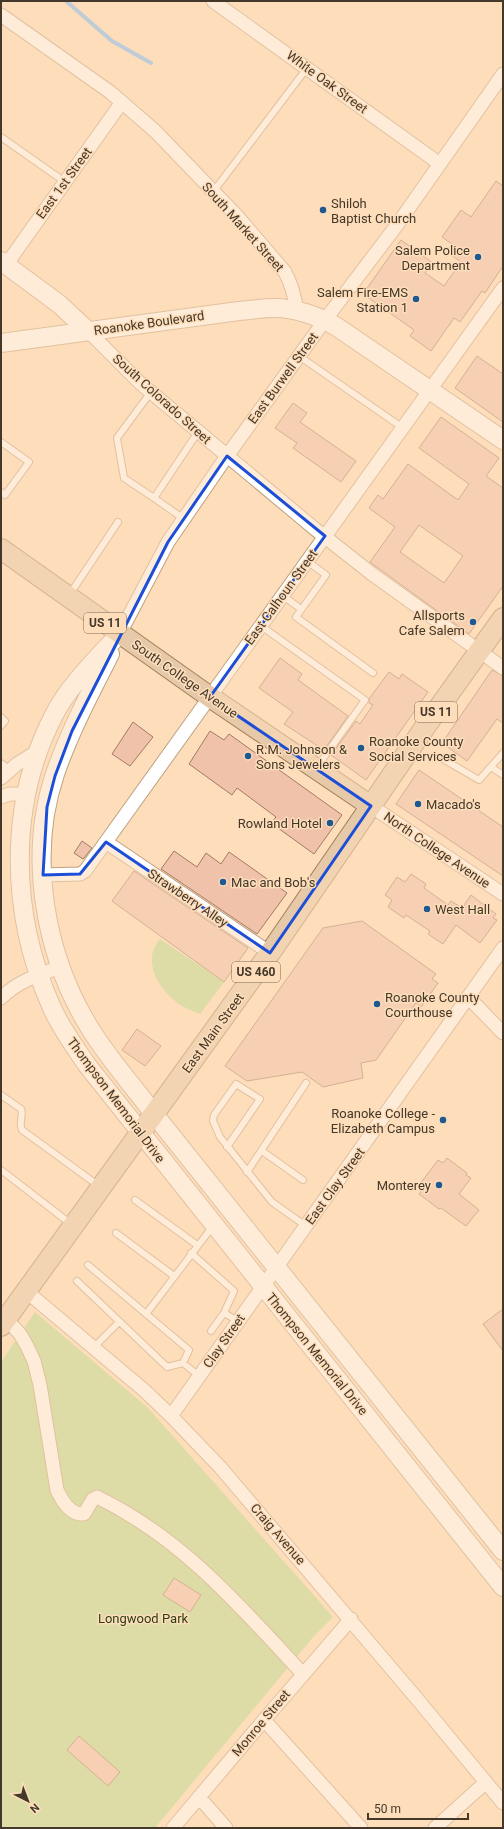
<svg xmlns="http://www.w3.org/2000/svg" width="504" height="1829" font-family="Roboto,sans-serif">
<rect width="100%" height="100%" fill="#fdddba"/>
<!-- green -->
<path fill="#b5db8e" d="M160 939 224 982 200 1014C191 1010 182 1007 175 1001 157 986 142 959 160 939Z
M35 1312 148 1408 333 1617 314 1636 155 1828H1V1362Z"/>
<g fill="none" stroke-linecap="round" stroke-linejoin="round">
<!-- stream -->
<path stroke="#73b8fd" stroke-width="4" d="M66 1 112 41 151 63"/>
</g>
<!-- building -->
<path fill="#f0c2aa" stroke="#a27b65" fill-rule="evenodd" d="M496 181 503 186V266L485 293 482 291 460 322 454 318 431 351 410 336 414 330 363 294 401 240 433 263 425 273 444 286 461 262 447 252 452 244 442 237 461 210 471 217Z
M477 356 503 374V422L455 388Z
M293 403 307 413 300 422 356 461 341 482 293 448 297 443 275 428Z
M441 417 499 458 486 476 503 488V586L469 634 370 562 395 527 369 508 378 495 383 499 408 464 458 500 469 484 419 448ZM419 525 463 556 444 583 400 552Z
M280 658 302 674 298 680 348 716 324 750 284 724 293 712 259 688Z
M492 670 503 676V723L497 719 467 761 442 743Z
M389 672 399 679 402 674 428 692 366 780 331 755 356 721 360 724 373 705 369 703V699Z
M133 722 153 737 130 766 112 754Z
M210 731 224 740 229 734 342 815 314 854 271 823 276 817 237 788 232 795 189 764Z
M419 770 503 827V876L396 804Z
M82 841 92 848 83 859 74 853Z
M174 851 197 867 206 853 221 864 229 852 287 893 257 934 161 869Z
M134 871 248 948 224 982 112 901Z
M411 874 426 884 424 888 448 905 451 901 462 908 471 895 496 914 493 918 497 920 480 943 456 925 443 944 428 934 430 931 406 915 404 918 388 907 392 900 385 895 397 877 405 882Z
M362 921 436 974 432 979 438 983 421 1007 416 1003 376 1060 361 1063 363 1078 323 1087 302 1072 247 1081 225 1066 323 928Z
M137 1029 161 1046 145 1066 122 1050Z
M447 1158 467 1173 466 1175 471 1178 459 1194 479 1210 466 1226 441 1208 439 1209 419 1194 423 1189 419 1185 426 1176 438 1160 443 1163Z
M503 1309V1351L483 1324Z
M174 1578 201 1595 190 1612 163 1595Z
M79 1736 120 1772 108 1786 67 1750Z"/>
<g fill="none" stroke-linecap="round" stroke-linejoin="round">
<defs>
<path id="lane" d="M1 137 65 182
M213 192 307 68
M299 356 403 428
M151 392 117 438 124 478 154 498 198 432
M1 442 29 462 5 495 1 492
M154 498 184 519
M307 561 326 575 296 617 373 673
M70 594 118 522
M283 596 301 609
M261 626 365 700 317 767
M1 717 5 721 1 726
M443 759 479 780 503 753
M1 763 10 770
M491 767 503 775
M1 1095 21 1109C24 1116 18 1122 22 1130L99 1186
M227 1147 260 1099 236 1084 214 1115 213 1121 220 1137 272 1202 306 1226
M262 1151 303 1180
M1 1170 71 1224
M247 1172 306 1083
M135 1200 197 1245
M116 1233 174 1276
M191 1253 234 1291 224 1313 238 1321
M77 1281 167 1367 183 1363 189 1350 88 1265
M146 1314 213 1226
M211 1331 224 1313
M93 1348 119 1322
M183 1363 199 1376"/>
<path id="street" d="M213 1 440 164
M1 15 110 92 155 131 237 216 285 272C292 285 295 297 297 312
M6 265 122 102
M88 331 140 383 315 529 372 574 503 668
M120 633 168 542 227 456 325 320 397 225 503 74
M1 778 17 764 38 751
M1 797 10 794H27
M371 806 503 894
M106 842 270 953
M43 875 80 874 85 871 503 288
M468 997 503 1033
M1 998C18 981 38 975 60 967
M26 1291 145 1391 171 1416 220 1467 418 1700 503 1803
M1 1313 20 1334 27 1346 34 1361 40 1385 57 1490C62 1501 71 1515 84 1514L93 1499 97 1497C182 1538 240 1606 303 1674
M171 1416 503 948
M264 1720 361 1828
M199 1797 226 1828
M173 1828 264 1720 351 1619
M435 1828 486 1782"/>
<path id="secondary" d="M1 261 59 304 88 331
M1 343 239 311C251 310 263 308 274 308 295 308 319 316 337 327L503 440
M120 633C98 658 71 683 55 713 7 804 10 915 52 1008 61 1028 74 1046 87 1065L503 1587
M110 654C90 693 69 733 55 774 27 857 45 957 91 1030 109 1059 133 1086 154 1114L503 1551"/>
<path id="primary" d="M1 549 210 697 371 806
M1 1326 270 953 425 727 503 618"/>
</defs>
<!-- lane casing -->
<use href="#lane" stroke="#bfa17f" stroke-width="8"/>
<!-- street casing -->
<use href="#street" stroke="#bfa17f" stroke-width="15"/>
<!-- secondary casing -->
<use href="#secondary" stroke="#bfa17f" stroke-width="20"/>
<!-- primary casing -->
<use href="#primary" stroke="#a27f57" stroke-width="22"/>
<!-- lane -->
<use href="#lane" stroke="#fff" stroke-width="6"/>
<!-- street -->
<use href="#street" stroke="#fff" stroke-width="13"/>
<!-- secondary -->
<use href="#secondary" stroke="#fff" stroke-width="18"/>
<!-- primary -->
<use href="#primary" stroke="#e6c9a9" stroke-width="20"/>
</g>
<!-- marked area -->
<path d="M0 0H504V1829H0ZM227 456 325 536 210 697 371 806 270 953 106 842 80 874 43 875 47 807 55 776 72 731 168 542Z" fill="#fdddba" fill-opacity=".55" fill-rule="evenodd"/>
<path fill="none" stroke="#1d4ed8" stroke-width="3" stroke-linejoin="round" d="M227 456 325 536 210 697 371 806 270 953 106 842 80 874 43 875 47 807 55 776 72 731 168 542Z"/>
<!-- markers -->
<g fill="#1d5990" stroke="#fdddba" stroke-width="1.5">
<circle cx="323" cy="210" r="4"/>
<circle cx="478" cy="257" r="4"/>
<circle cx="416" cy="299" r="4"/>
<circle cx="473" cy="622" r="4"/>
<circle cx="361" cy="748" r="4"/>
<circle cx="248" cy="756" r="4"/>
<circle cx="418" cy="804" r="4"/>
<circle cx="330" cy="823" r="4"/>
<circle cx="223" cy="882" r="4"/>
<circle cx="427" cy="909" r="4"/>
<circle cx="377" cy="1004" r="4"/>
<circle cx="443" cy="1120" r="4"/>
<circle cx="439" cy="1185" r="4"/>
</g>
<g text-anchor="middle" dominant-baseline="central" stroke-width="3" stroke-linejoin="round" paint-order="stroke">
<!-- shield labels -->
<g fill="#fdddba" stroke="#7c6a55" stroke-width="1">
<rect x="84" y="613" width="42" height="20" rx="3"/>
<rect x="415" y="702" width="42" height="20" rx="3"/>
<rect x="232" y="962" width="48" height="20" rx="3"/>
</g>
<g font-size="12" font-weight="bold" fill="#44382a">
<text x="105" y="623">US 11</text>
<text x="436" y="712">US 11</text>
<text x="256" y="972">US 460</text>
</g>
<!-- street labels -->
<g font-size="13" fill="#44382a" stroke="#fdddba">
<text transform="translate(327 82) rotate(36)">White Oak Street</text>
<text transform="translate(64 183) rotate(-54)">East 1st Street</text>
<text transform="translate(243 227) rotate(48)">South Market Street</text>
<text transform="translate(149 323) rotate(-8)">Roanoke Boulevard</text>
<text transform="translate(283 378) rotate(-54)">East Burwell Street</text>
<text transform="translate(162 399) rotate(42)">South Colorado Street</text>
<text transform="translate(281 597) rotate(-54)">East Calhoun Street</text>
<text transform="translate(185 679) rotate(35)">South College Avenue</text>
<text transform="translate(437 850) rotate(34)">North College Avenue</text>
<text transform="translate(188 898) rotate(34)">Strawberry Alley</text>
<text transform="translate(213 1033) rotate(-54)">East Main Street</text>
<text transform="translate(116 1100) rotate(53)">Thompson Memorial Drive</text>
<text transform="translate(335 1186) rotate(-54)">East Clay Street</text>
<text transform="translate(224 1341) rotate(-55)">Clay Street</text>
<text transform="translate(317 1354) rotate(51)">Thompson Memorial Drive</text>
<text transform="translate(278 1534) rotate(49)">Craig Avenue</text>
<text transform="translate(261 1723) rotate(-50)">Monroe Street</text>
</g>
<!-- poi labels -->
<g font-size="13" fill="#44382a" stroke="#fdddba" text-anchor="start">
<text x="331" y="203">Shiloh<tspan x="331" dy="15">Baptist Church</tspan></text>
<text x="470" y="250" text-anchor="end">Salem Police<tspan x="470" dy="15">Department</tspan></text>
<text x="408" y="292" text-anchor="end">Salem Fire-EMS<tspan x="408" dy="15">Station 1</tspan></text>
<text x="465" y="615" text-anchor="end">Allsports<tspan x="465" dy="15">Cafe Salem</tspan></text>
<text x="369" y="741">Roanoke County<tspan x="369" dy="15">Social Services</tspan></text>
<text x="256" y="749">R.M. Johnson &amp;<tspan x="256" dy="15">Sons Jewelers</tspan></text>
<text x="426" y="804">Macado's</text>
<text x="322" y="823" text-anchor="end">Rowland Hotel</text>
<text x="231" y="882">Mac and Bob's</text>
<text x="435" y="909">West Hall</text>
<text x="385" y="997">Roanoke County<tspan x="385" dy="15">Courthouse</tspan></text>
<text x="435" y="1113" text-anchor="end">Roanoke College -<tspan x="435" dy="15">Elizabeth Campus</tspan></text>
<text x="431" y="1185" text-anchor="end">Monterey</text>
</g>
<!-- park labels -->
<g font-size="13" fill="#2b3f12" stroke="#fdddba">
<text x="143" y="1618">Longwood Park</text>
</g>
</g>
<!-- border -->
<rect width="504" height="1829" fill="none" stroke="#44382a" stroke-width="4"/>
<!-- north arrow -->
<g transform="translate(28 1801) rotate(138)" stroke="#fdddba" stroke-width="3" paint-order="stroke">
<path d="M0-3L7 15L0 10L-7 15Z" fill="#44382a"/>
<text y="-6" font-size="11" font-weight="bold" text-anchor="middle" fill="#44382a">N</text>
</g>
<!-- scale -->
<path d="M368 1813v6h100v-6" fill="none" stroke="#44382a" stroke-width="2"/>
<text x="374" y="1813" font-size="12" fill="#44382a" stroke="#fdddba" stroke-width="3" paint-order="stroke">50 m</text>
</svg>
